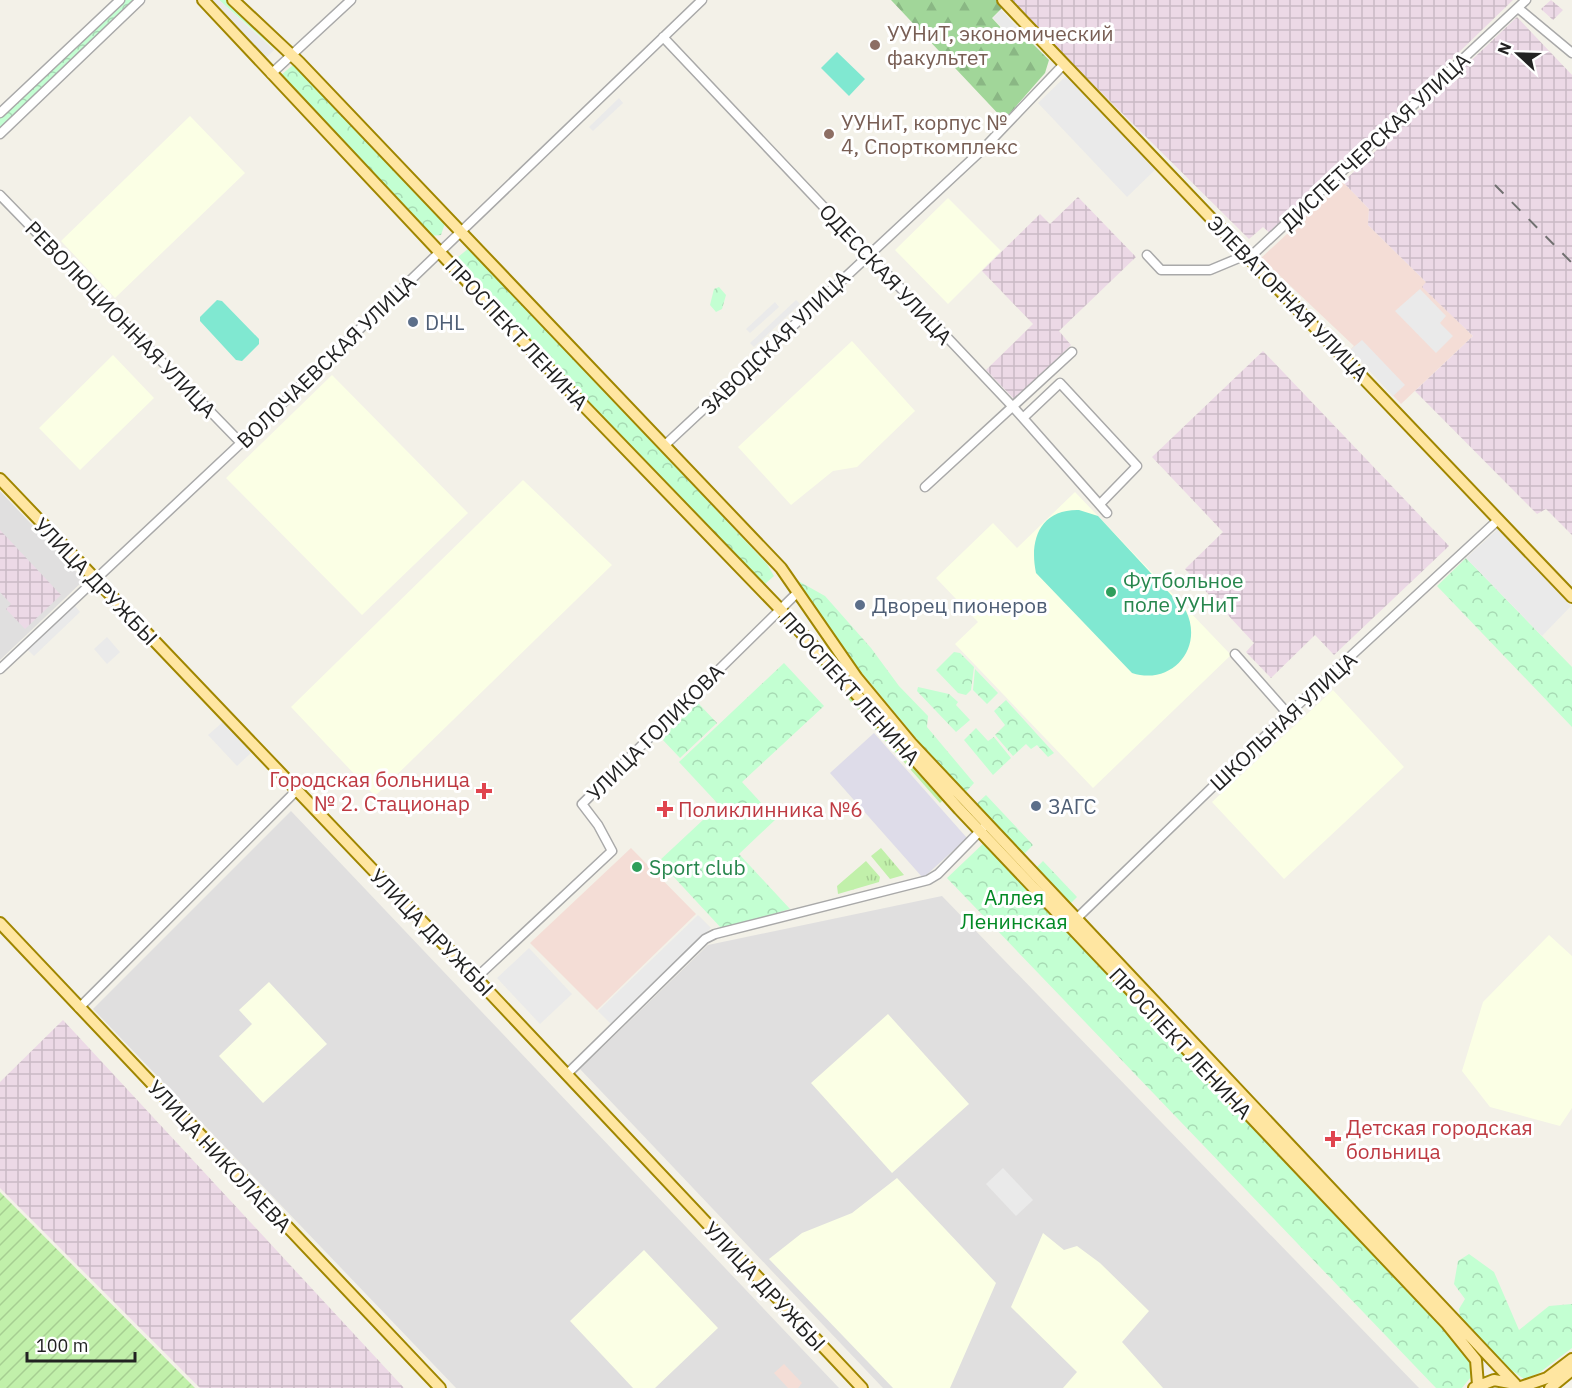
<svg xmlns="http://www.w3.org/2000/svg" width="1572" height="1388" font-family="'IBM Plex Sans',sans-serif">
<defs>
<pattern id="industrial-grid" width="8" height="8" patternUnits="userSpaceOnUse" patternTransform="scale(1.5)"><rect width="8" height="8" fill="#ecd9e6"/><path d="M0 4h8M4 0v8" fill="none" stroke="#cabac5"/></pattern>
<pattern id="grass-tufts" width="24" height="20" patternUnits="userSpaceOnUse" patternTransform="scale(1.5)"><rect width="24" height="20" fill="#c1f0aa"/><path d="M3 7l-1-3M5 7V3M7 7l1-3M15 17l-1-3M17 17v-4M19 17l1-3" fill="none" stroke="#a6ce92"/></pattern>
<pattern id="forest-firs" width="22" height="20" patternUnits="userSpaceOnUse" patternTransform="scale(1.5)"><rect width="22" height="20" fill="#a1d699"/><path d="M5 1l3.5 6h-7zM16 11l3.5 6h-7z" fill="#8ab784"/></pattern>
<pattern id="park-crowns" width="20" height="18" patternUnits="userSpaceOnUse" patternTransform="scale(1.5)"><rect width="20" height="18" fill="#c3ffd2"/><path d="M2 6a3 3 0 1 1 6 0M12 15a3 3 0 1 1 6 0" fill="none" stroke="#a7dab4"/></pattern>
<pattern id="garden-furrows" width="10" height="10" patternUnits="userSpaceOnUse" patternTransform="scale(1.5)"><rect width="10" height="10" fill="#c1f0aa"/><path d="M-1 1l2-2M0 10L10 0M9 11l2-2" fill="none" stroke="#a6ce92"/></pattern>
</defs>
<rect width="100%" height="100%" fill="#f3f1e8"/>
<!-- residential -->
<path fill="#e0dfdf" d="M0 491 84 580 0 660Z
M291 811 839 1388H456L93 1009Z
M942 896 1419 1388H883L580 1069 708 945Z"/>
<!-- commercial -->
<path fill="#f4ddd6" d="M1343 182 1369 209 1368 225 1427 283 1423 287 1473 336 1401 404 1350 350 1354 346 1261 258Z
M631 848 696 914 597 1010 530 943Z
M784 1364 802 1383 798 1388H788L774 1373Z"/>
<!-- industrial -->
<path fill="url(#industrial-grid)" d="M1008 0H1513L1271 234 1263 227 1249 239Z
M1551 0 1563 10 1553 20 1541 9Z
M1517 17 1572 75V535L1546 509 1537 514 1415 391 1473 336 1422 287 1426 282 1368 225 1369 209 1343 182Z
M1078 197 1136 257 1059 331 1071 345 1015 400 986 370 1033 324 982 271 1040 214 1050 224Z
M1263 351 1449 546 1334 655 1315 635 1271 678 1246 652 1254 643 1185 569 1223 532 1152 457Z
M0 530 61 595 25 629 6 609 11 604 0 592Z
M63 1020 404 1388H200L0 1188V1082Z"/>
<!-- education -->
<path fill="#fbffe5" d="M190 116 245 173 115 298 61 241Z
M948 198 1001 251 948 304 895 250Z
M852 341 915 411 857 467 833 471 791 505 738 447Z
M113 355 154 398 80 470 39 428Z
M332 375 468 513 362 615 226 478Z
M523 480 612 565 375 796 291 707Z
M1075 492 1231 655 1093 788 955 644 978 622 936 578 993 523 1017 548Z
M1333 690 1404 767 1284 879 1212 802Z
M1549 935 1572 956V1108L1560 1126 1490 1107 1462 1071 1483 1002Z
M269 982 327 1044 263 1103 219 1056 252 1024 239 1010Z
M888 1014 969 1104 892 1173 811 1083Z
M897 1178 996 1283 950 1388H893L769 1259 802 1233 852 1213Z
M1043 1233 1064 1250 1077 1246 1100 1263 1149 1311 1122 1342 1163 1388H1063L1077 1372 1011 1307Z
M644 1250 718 1328 655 1388H633L570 1321Z"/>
<!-- grass -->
<path fill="url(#grass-tufts)" d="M811 650 943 800 940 803 808 653Z
M881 848 904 875 890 879 871 856Z
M866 861 880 877 879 882 838 894 837 886Z"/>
<!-- forest -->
<path fill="url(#forest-firs)" d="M891 0H999L1004 6 992 18 1015 43 1022 33 1049 60 1045 73 1004 120Z"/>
<!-- park -->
<path fill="url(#park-crowns)" d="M119 0H140L0 132V115Z
M219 0H227L277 47 276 50Z
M294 64 445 223 441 235 430 236 280 76Z
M469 248 767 564 774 576 765 584 755 579 452 262Z
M719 287 726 295 722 309 716 312 710 305 714 289Z
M1466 558 1572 667V727L1437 586Z
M793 578 825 596 871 648 899 686 928 716 927 727 974 783 963 795 834 639Z
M954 652 960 653 974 667 971 690 966 695 958 693 936 670Z
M784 663 824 706 742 782 776 819 739 854 790 909 722 929 659 861 719 805 679 762Z
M975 669 998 693 987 704 973 690Z
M918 687 949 694 958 702 956 705 970 720 956 732 917 691Z
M1006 700 1054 753 1048 757 1037 745 1031 749 1026 744 1013 756 995 735 1005 725 994 711Z
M698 703 717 723 680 758 661 738Z
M976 728 988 741 994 737 1011 758 993 775 964 740Z
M986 795 1033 845 1021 857 973 807Z
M987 840 1469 1356 1475 1372 1462 1388H1436L947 878Z
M1043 861 1077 897 1067 907 1033 871Z
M1469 1254 1494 1272 1519 1330 1549 1306 1572 1304V1348L1539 1373 1524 1379 1498 1361 1460 1318 1459 1309 1465 1299 1454 1284 1458 1261Z"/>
<!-- garden -->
<path fill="url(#garden-furrows)" d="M0 1192 195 1388H0Z"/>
<!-- pitch -->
<path fill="#80e8d1" d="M837 52 865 79 849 96 821 68Z
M217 300 222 301 259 339V344L242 361 236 360 200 321V317Z
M1079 510 1098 516 1186 611C1204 648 1172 686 1132 673L1036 573C1029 540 1040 509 1079 510Z"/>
<!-- parking -->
<path fill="#eaeaea" d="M205 0H219L274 50 265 59Z
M1001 10 1022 33 1015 41 993 18Z
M1068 74 1157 168 1127 197 1038 103Z
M619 98 623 103 593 131 589 127Z
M1420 289 1446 316 1440 323 1453 336 1436 353 1395 311Z
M796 300 800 304 754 347 750 343Z
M775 302 779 307 750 333 746 329Z
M1362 340 1405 385 1393 396 1350 350Z
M1499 528 1571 606 1542 636 1466 558Z
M72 602 80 612 34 656 26 648Z
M107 637 120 652 107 664 94 649Z
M224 721 253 751 237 766 208 735Z
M698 915 711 928 611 1024 598 1011Z
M529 948 572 994 540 1024 497 978Z
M1003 1168 1033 1200 1016 1216 986 1184Z"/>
<!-- plaza -->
<path fill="#dedce9" d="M874 733 967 838 923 878 830 773Z"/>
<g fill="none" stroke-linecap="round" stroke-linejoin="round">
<defs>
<path id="minor" d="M1518 8 1572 53
M663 37 1014 408 1107 513
M271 74 351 0
M0 113 120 0
M0 134 140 0
M0 195 241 443
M1147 255 1161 270H1210L1246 255
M1249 258 1526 0
M1023 418 1060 383 1137 466 1100 504
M665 445 983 149 1064 64
M925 487 1072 352
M1235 654 1288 714
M0 669 241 443 702 0
M1072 923 1288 714 1498 520
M476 978 612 851 598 825 582 804 798 592
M79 1008 296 791
M567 1074 705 939 715 934 928 880 938 874 983 828"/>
<path id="major" d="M203 0 584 406 780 609 959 809 1447 1324 1476 1360 1478 1385
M233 0 299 62 781 568 857 678 911 743 1515 1384
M1003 0 1572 597
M0 479 476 978 862 1388
M0 923 440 1388
M1521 1387 1547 1378 1572 1359
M1474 1388 1494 1380 1515 1384
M1550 1388 1572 1370"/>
</defs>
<!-- minor casing -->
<use href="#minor" stroke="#a9a9a9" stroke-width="11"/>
<!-- major casing -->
<use href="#major" stroke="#a08600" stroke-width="14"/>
<!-- minor -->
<use href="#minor" stroke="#fff" stroke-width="8"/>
<!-- major -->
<use href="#major" stroke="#ffe6a1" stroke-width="10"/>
<!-- rail -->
<path stroke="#707070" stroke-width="2" stroke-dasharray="12 12" stroke-linecap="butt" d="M1495 185 1572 263"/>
</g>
<!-- markers -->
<g fill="#8d6e63" stroke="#fff" stroke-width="2">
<circle cx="875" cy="45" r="6"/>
<circle cx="829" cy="134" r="6"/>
</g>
<g fill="#5c6f8a" stroke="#fff" stroke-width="2">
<circle cx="413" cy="322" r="6"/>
<circle cx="860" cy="605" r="6"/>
<circle cx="1036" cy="806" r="6"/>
</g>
<g fill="#2e9e5b" stroke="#fff" stroke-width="2">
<circle cx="1111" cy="592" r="6"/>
<circle cx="637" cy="867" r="6"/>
</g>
<g fill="#e0444e" stroke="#fff" stroke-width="2">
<path d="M481 782h6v6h6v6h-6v6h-6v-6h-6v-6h6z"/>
<path d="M662 800h6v6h6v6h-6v6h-6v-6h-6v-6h6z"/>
<path d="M1330 1130h6v6h6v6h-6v6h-6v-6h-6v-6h6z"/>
</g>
<g text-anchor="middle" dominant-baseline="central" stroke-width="6" stroke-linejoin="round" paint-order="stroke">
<!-- education labels -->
<g font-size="21" fill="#785e54" stroke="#fff" text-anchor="start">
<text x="887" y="33">УУНиТ, экономический<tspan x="887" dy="24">факультет</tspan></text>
<text x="841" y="122">УУНиТ, корпус №<tspan x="841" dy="24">4, Спорткомплекс</tspan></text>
</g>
<!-- street labels -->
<g font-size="21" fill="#222" stroke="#fff">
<text transform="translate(1375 141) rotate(-43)">ДИСПЕТЧЕРСКАЯ УЛИЦА</text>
<text transform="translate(886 274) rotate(47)">ОДЕССКАЯ УЛИЦА</text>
<text transform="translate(1288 298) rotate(46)">ЭЛЕВАТОРНАЯ УЛИЦА</text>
<text transform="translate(121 319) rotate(46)">РЕВОЛЮЦИОННАЯ УЛИЦА</text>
<text transform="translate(517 334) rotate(47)">ПРОСПЕКТ ЛЕНИНА</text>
<text transform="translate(775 342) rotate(-44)">ЗАВОДСКАЯ УЛИЦА</text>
<text transform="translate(326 361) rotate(-44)">ВОЛОЧАЕВСКАЯ УЛИЦА</text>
<text transform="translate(96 581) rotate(46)">УЛИЦА ДРУЖБЫ</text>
<text transform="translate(850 688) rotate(48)">ПРОСПЕКТ ЛЕНИНА</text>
<text transform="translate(1283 721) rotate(-43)">ШКОЛЬНАЯ УЛИЦА</text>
<text transform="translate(655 732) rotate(-45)">УЛИЦА ГОЛИКОВА</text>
<text transform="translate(432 932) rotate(46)">УЛИЦА ДРУЖБЫ</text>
<text transform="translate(1181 1043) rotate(47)">ПРОСПЕКТ ЛЕНИНА</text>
<text transform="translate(220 1156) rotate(47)">УЛИЦА НИКОЛАЕВА</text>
<text transform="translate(765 1286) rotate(47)">УЛИЦА ДРУЖБЫ</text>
</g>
<!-- service labels -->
<g font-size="21" fill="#4e5e75" stroke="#fff" text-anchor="start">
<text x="425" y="322">DHL</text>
<text x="872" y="605">Дворец пионеров</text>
<text x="1048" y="806">ЗАГС</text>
</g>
<!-- leisure labels -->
<g font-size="21" fill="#27864d" stroke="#fff" text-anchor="start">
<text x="1123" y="580">Футбольное<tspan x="1123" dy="24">поле УУНиТ</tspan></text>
<text x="649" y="867">Sport club</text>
</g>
<!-- health labels -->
<g font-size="21" fill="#be3a42" stroke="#fff" text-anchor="start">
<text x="470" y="779" text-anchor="end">Городская больница<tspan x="470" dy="24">№ 2. Стационар</tspan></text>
<text x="678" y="809">Поликлинника №6</text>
<text x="1346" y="1127">Детская городская<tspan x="1346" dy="24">больница</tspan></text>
</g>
<!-- park labels -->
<g font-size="21" fill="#028924" stroke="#fff">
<text x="1014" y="897">Аллея<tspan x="1014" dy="24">Ленинская</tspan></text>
</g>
</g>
<!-- north arrow -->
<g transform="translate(1518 54) rotate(292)" stroke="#ffffff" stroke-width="4.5" paint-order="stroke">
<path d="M0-4.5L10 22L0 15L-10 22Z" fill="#222222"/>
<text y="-9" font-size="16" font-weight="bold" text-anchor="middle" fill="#222222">N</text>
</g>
<!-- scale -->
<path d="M27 1352v9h108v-9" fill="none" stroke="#222222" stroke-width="3"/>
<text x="36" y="1352" font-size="18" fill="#222222" stroke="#ffffff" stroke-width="4.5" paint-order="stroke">100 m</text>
</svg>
